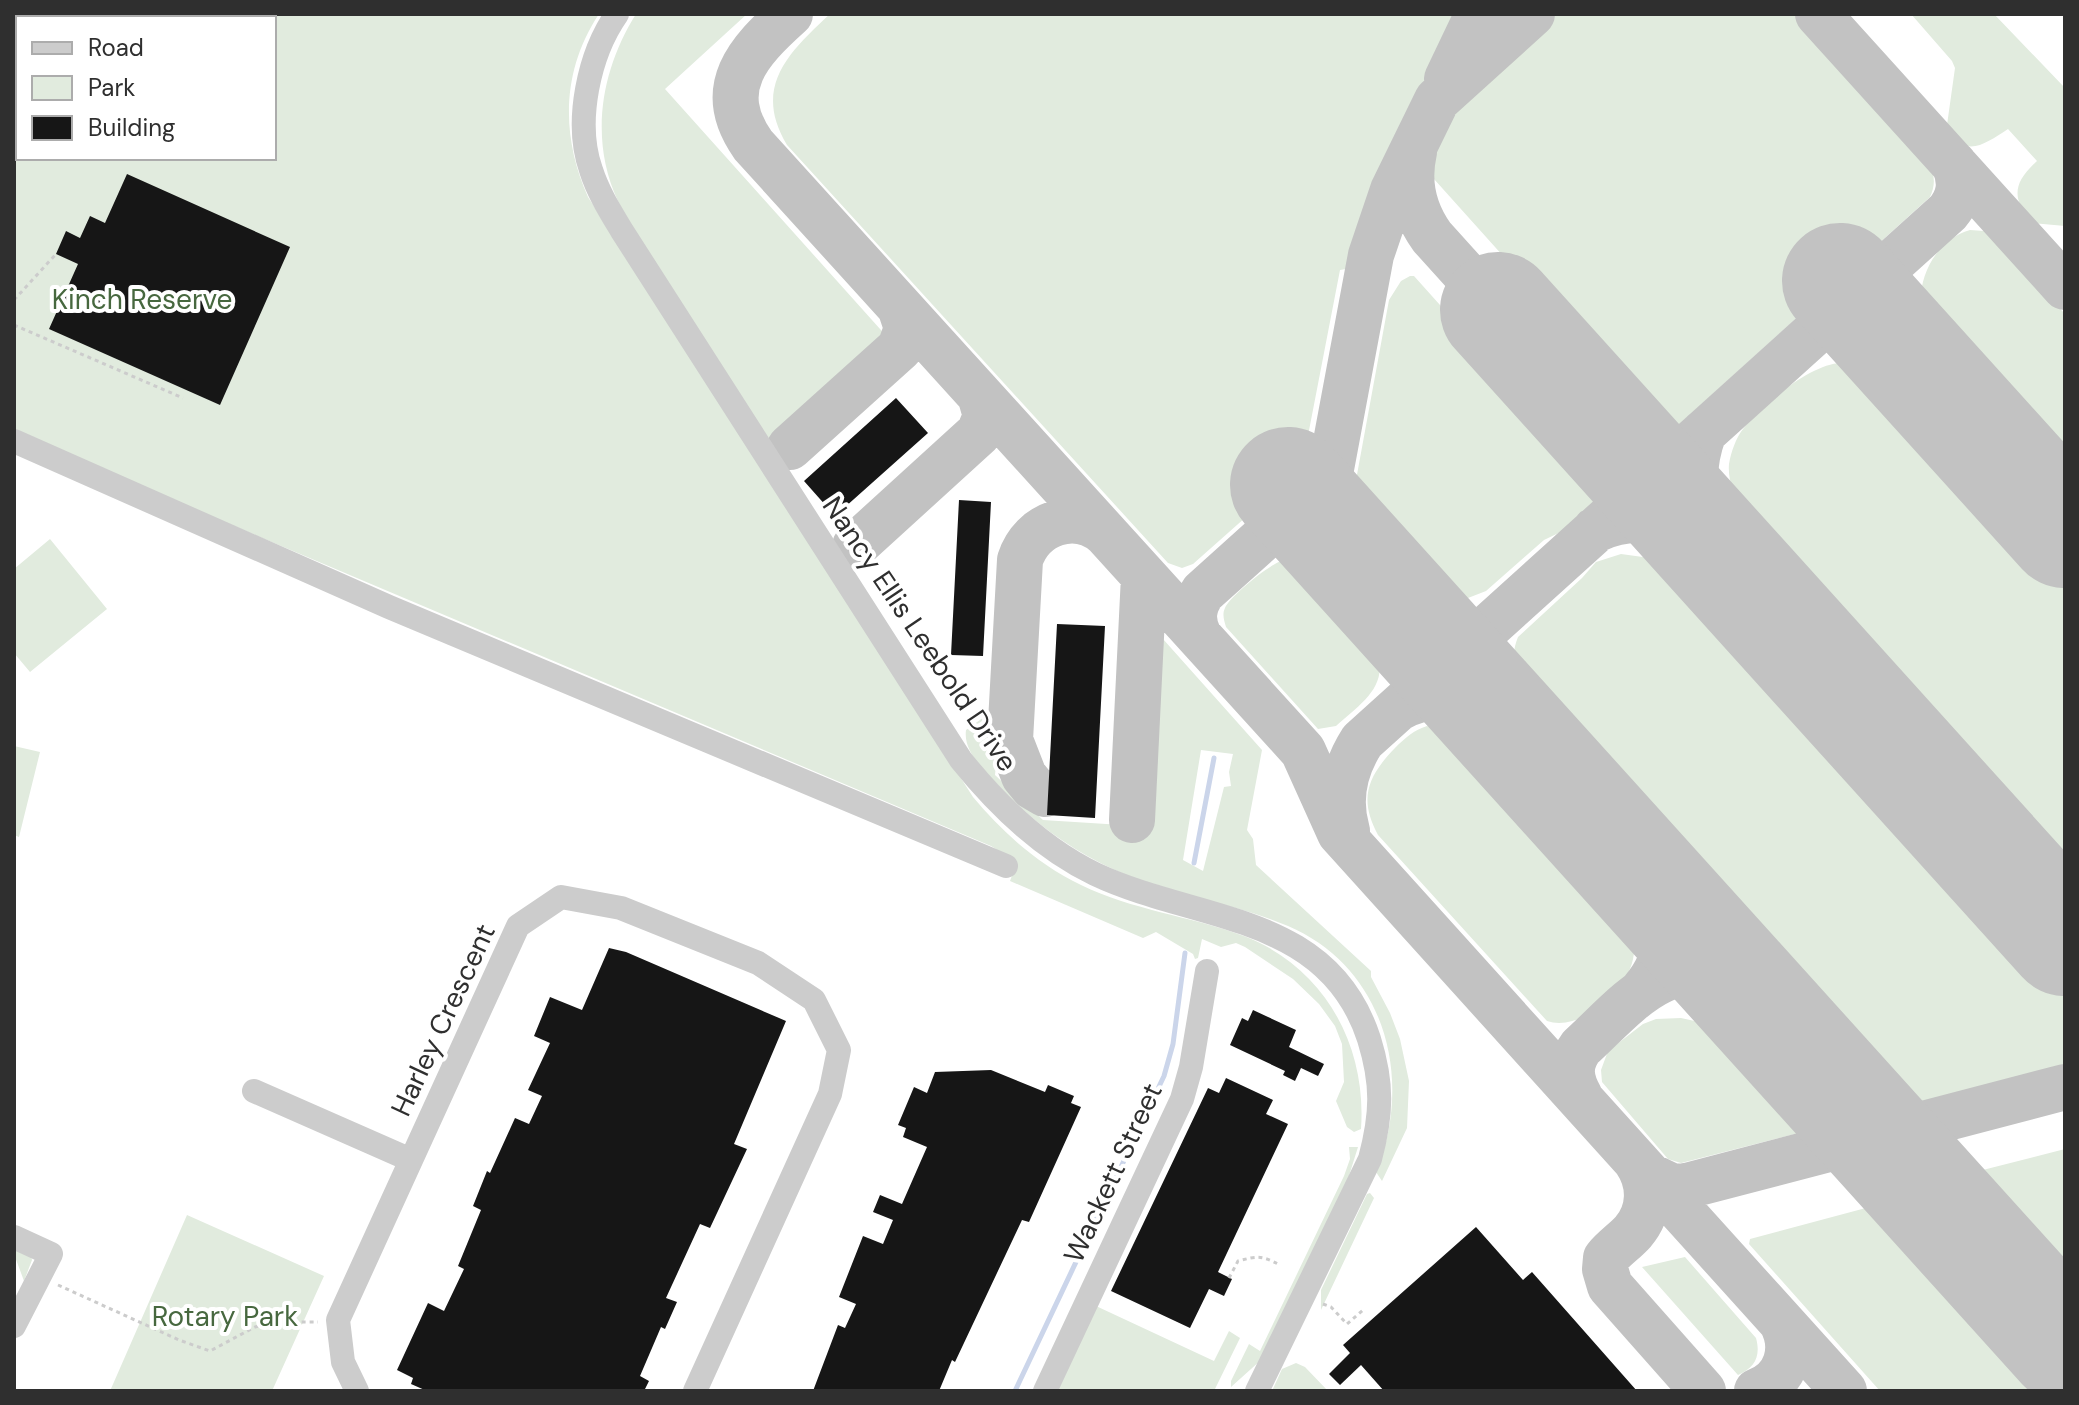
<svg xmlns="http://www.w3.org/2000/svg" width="2079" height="1405" font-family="'DM Sans',sans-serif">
<rect width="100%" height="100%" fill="#fff"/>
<!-- green -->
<path fill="#e1ebde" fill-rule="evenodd" d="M14 14H599C561 71 561 137 588 197L973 797C1003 833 1038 864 1081 885 1132 910 1190 916 1244 936 1324 967 1367 1045 1361 1129L1354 1132 1347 1127 1336 1101 1344 1082 1342 1044 1335 1026 1319 1004 1293 979 1245 947 1236 943 1221 947 1202 939 1198 958 1195 959 1193 954 1156 932 1143 938 1010 881 1017 862 991 846 14 433ZM18 18H274V158H18Z
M636 14H747L665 89 889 339 887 350 775 450C743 400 711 350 679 300 658 268 634 236 618 201 589 139 601 70 636 14Z
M830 14H1462L1355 236 1346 269 1340 270 1306 446 1300 441 1241 490 1255 509 1193 564 1182 568 1168 563 787 145C752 87 789 52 830 14Z
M1493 14H1511L1484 38 1483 36Z
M1555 14H1794L1927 161C1935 173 1936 184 1930 197L1673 430 1662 433 1425 169 1431 141 1441 118Z
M1911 14H1994L2065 88V226L2032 223C2011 198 2013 183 2037 161L2008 129C1985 144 1963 161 1947 125L1955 68 1952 61Z
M1970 230 1984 231 1995 238 2065 314V488C2031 450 1996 412 1963 373 1950 359 1932 343 1925 325 1911 288 1932 241 1970 230Z
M1410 276H1414L1602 486 1600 499 1569 528 1544 540 1486 591 1468 598 1448 593 1354 491 1389 300 1401 281Z
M1841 363 1861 367 1887 381 2065 575V879L1749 530C1741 510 1727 486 1729 464 1731 452 1736 438 1743 429 1762 405 1810 364 1841 363Z
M50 539 107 609 30 672 14 653V569Z
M1621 554 1650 558 1677 568 2065 997V1069L1909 1109 1534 691C1519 673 1508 661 1518 637L1582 578 1596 562Z
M1285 560 1299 568 1377 653C1389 687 1359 705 1336 726L1318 729 1226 627C1224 620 1222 614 1225 608 1230 596 1273 561 1285 560Z
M1163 639 1262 750 1247 830 1253 839 1256 865 1371 971V977L1390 1013 1400 1039 1409 1081 1407 1128 1382 1181 1376 1172C1414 1080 1386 968 1288 926 1232 902 1171 896 1115 870 1071 850 1031 821 998 785 984 770 963 752 966 730L991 712 1000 725 995 775 1043 820 1138 826 1150 640ZM1201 750 1233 754 1229 772 1231 786 1224 787 1203 871 1183 860Z
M1427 726 1445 730 1460 742 1633 940C1643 979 1585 1034 1547 1021L1378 835C1358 798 1368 776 1395 748 1405 738 1414 730 1427 726Z
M14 746 40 752 19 837 14 835Z
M1681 1018 1708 1024 1723 1032 1808 1125 1803 1132 1681 1163 1668 1159 1602 1082 1601 1070 1608 1051 1643 1024 1656 1019Z
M1349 1147H1358L1347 1182 1261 1360 1231 1387V1381L1249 1344 1260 1351 1344 1176 1350 1159Z
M2065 1149V1277L1971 1173Z
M1370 1193 1374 1198 1321 1310V1290L1367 1194Z
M1877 1205 2024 1365 2033 1381 2034 1391H1880L1749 1244 1750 1239Z
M187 1215 324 1276 272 1391H110Z
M14 1248 31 1256 32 1260 24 1281 14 1254Z
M1685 1257 1756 1338C1761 1356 1755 1368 1738 1375L1642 1267Z
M1096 1306 1214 1361 1229 1331 1240 1338 1214 1391H1056Z
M1296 1363 1305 1367 1328 1391H1272L1282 1369Z"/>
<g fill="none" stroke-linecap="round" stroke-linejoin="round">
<!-- stream -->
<path stroke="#cbd5ea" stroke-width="5" d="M144 18 148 14
M1194 863 1214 758
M1015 1391 1164 1076 1173 1044 1185 953"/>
<!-- taxiway -->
<path stroke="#c2c2c2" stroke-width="46" d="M790 14C749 51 713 88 753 145L1303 751 1340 833 1844 1391
M1818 14 2065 287
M1447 79 1478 14
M1414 152C1407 183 1414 212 1432 237L1498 310
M1704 432C1688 474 1693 522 1722 556
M790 447 900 348 907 328 900 307
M1595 530C1622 517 1659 516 1686 530 1708 542 1724 563 1741 581 1766 609 1792 636 1817 664
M855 546 979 433 986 416 980 395
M1199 636C1191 620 1193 606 1203 592L1322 485 1330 474 1371 255 1393 190 1437 100 1532 14
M1399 708C1423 695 1451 692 1476 704 1500 715 1517 740 1534 759 1575 803 1614 848 1653 893 1672 926 1668 961 1643 990
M1045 794 1033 787 1024 776 1010 740 1020 560C1032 523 1075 508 1105 533
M1132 820 1144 576
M1347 831C1338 800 1344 769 1362 741L1948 212C1960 197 1962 182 1954 164
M1999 865 2065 940
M1580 1097C1570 1079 1568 1064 1581 1047 1625 1007 1672 944 1737 987L1823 1077
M1843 1145H1865L1893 1158 1980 1251 2065 1351
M1636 1161C1651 1183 1651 1211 1633 1232 1625 1241 1614 1248 1606 1258L1605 1269 1610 1286 1703 1391
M1650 1176 1671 1186 1683 1187 2065 1087
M1757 1391C1787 1380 1796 1348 1781 1321"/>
<!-- runway -->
<path stroke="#c2c2c2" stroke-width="116" d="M1840 281 2065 530
M1498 310 2065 938
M1288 485 2065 1345"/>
</g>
<!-- building -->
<path fill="#161616" d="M127 174 290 247 220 405 49 329 78 264 56 254 66 231 80 238 90 216 105 223Z
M896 398 928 433 835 516 804 481Z
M959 500 991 502 983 656 951 655Z
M1057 624 1105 626 1095 818 1047 815Z
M609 948 626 952 786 1021 734 1144 747 1149 710 1228 700 1224 666 1298 677 1302 665 1329 661 1327 640 1376 649 1381 644 1391H427L411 1384 413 1378 397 1370 428 1303 444 1311 464 1269 458 1266 481 1210 473 1206 487 1171 490 1173 515 1118 529 1124 542 1096 528 1090 550 1043 534 1036 550 997 582 1010Z
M1253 1010 1296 1030 1289 1047 1324 1064 1318 1076 1301 1068 1295 1081 1283 1075 1285 1071 1230 1045 1242 1018 1248 1021Z
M991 1070 1045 1092 1048 1085 1074 1096 1071 1103 1081 1107 1029 1222 1022 1220 955 1362 952 1360 939 1391H813L838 1325 845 1328 856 1304 839 1297 863 1236 883 1244 893 1220 873 1212 880 1195 902 1204 927 1147 903 1137 906 1128 898 1125 914 1087 927 1093 935 1072Z
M1226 1078 1273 1100 1266 1114 1288 1124 1218 1272 1232 1279 1224 1296 1209 1289 1190 1328 1111 1291 1208 1088 1219 1093Z
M1476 1227 1523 1280 1532 1272 1637 1391H1384L1361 1365 1340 1385 1329 1374 1350 1353 1343 1345Z"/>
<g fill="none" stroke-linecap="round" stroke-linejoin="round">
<!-- path -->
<path stroke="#ccc" stroke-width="3" stroke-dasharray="4 4" stroke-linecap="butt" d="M14 300 56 254
M14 325 183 398
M1229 1278 1238 1261C1258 1256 1261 1255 1280 1265
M58 1285 179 1340 210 1351 255 1327 276 1322H318
M1323 1304 1331 1307 1347 1324 1363 1310"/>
<!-- minor -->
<path stroke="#ccc" stroke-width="24" d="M617 14C589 54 574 122 591 170 598 192 610 211 622 231L961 760C998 806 1041 848 1095 874 1196 922 1328 912 1369 1039 1383 1084 1382 1114 1370 1159L1257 1391
M14 441 389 607 1006 866
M254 1091 411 1160
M14 1237 51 1254 14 1326
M357 1391 343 1362 338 1320 518 926 561 897 621 908 758 963 814 1000 839 1050 830 1094 695 1391
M1045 1391 1182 1099 1191 1067 1207 971"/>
</g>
<g text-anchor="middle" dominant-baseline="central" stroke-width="8" stroke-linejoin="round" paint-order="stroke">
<!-- park labels -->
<g font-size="28" fill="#47683f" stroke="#fff">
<text x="142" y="299">Kinch Reserve</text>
<text x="225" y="1316">Rotary Park</text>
</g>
<!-- street labels -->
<g font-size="28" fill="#2f2f2f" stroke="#fff">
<text transform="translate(920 634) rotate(56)">Nancy Ellis Leebold Drive</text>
<text transform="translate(443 1020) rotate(-65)">Harley Crescent</text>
<text transform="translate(1113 1173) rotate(-65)">Wackett Street</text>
</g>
</g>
<!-- border -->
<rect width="2079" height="1405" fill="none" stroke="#2f2f2f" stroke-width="32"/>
<!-- legend -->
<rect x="16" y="16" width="260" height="144" fill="#ffffff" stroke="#acacac" stroke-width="2"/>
<rect x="32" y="42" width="40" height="12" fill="#cccccc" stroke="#acacac" stroke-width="2"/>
<text x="88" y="56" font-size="24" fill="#2f2f2f">Road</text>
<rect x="32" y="76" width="40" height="24" fill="#e1ebde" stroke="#acacac" stroke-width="2"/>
<text x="88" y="96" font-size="24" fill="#2f2f2f">Park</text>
<rect x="32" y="116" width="40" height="24" fill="#161616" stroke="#acacac" stroke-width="2"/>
<text x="88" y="136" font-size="24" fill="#2f2f2f">Building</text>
</svg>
